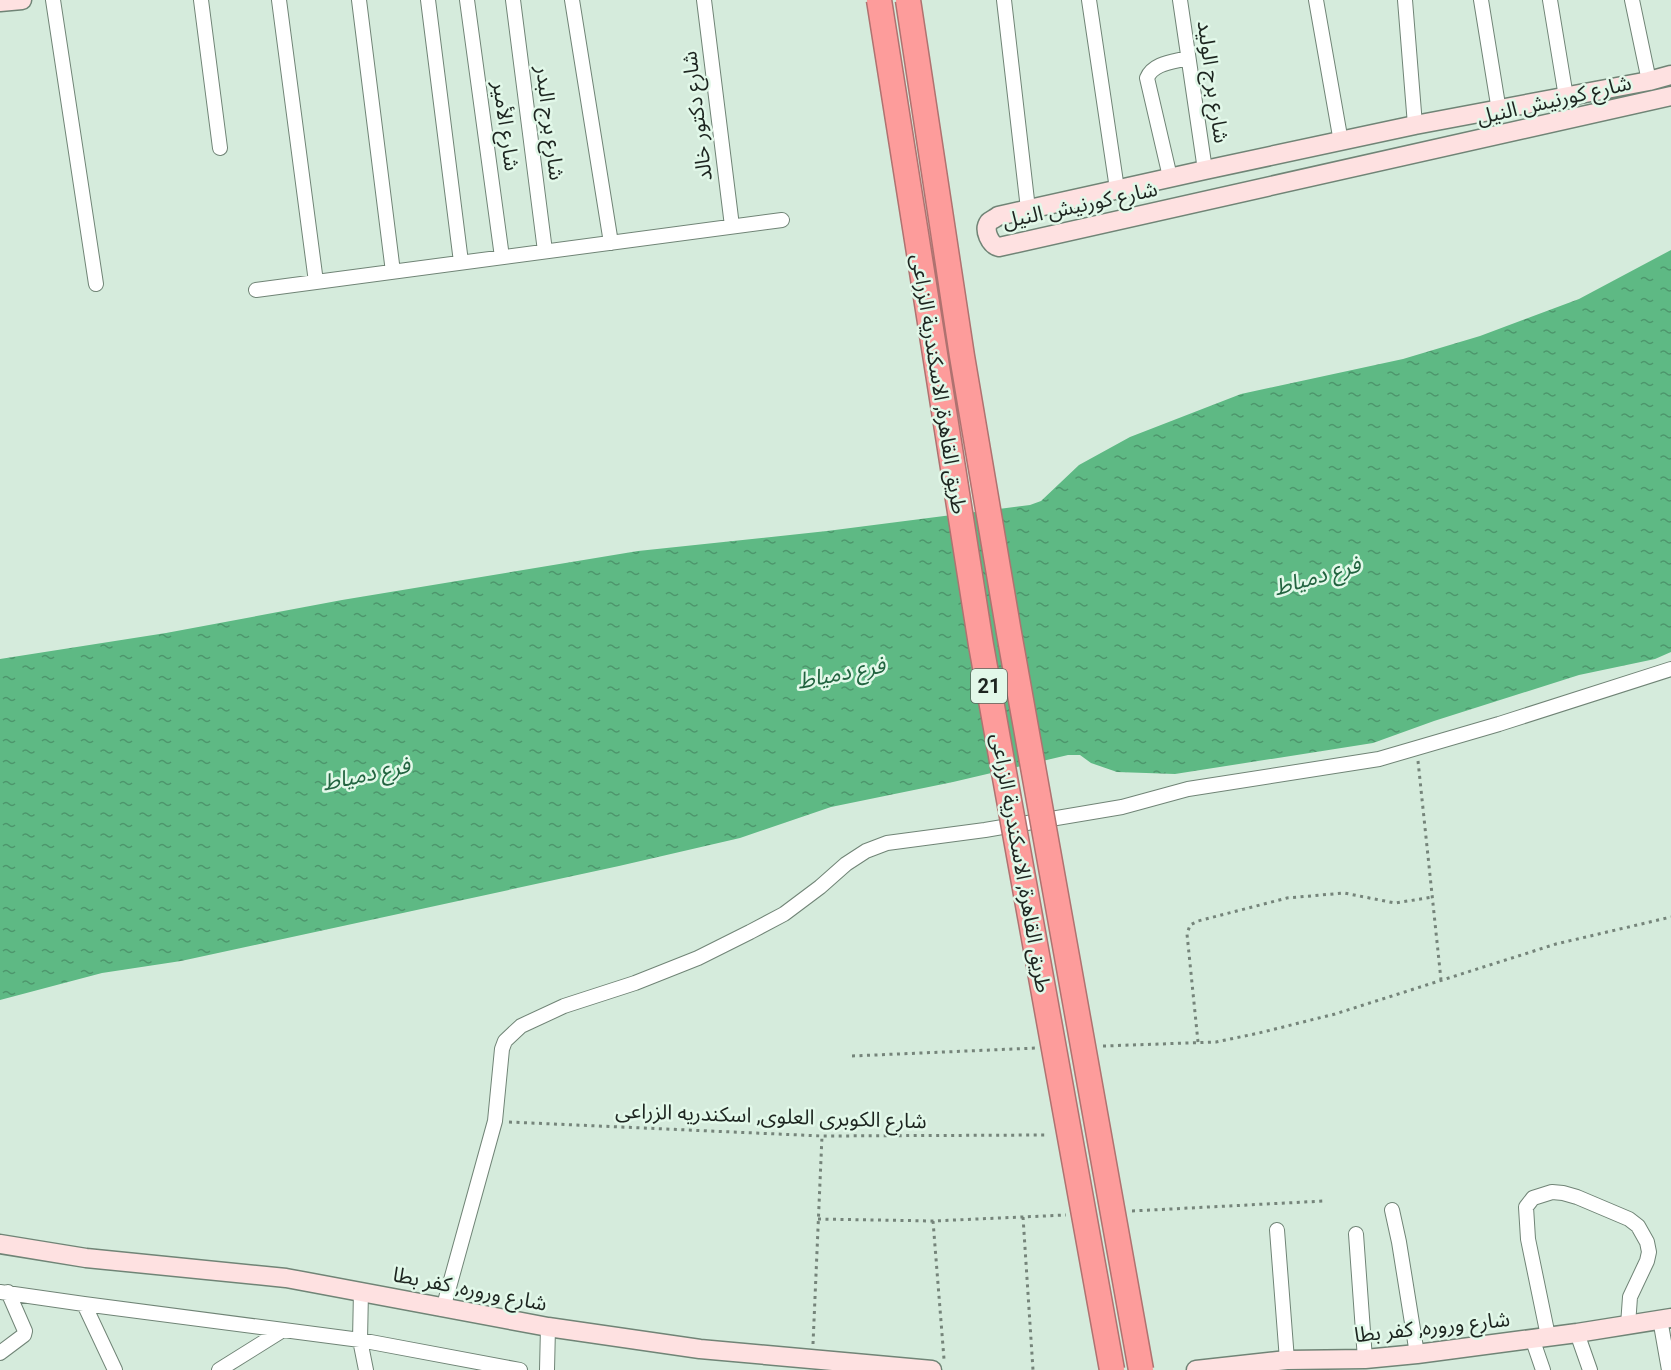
<svg xmlns="http://www.w3.org/2000/svg" width="1671" height="1370" font-family="Roboto,'Noto Sans Arabic',sans-serif">
<defs>
<pattern id="water-ripples" width="26" height="14" patternUnits="userSpaceOnUse" patternTransform="scale(1.5)"><rect width="26" height="14" fill="#5eb984"/><path d="M2 4q2-2 4 0t4 0M15 11q2-2 4 0t4 0" fill="none" stroke="#4d966c"/></pattern>
</defs>
<rect width="100%" height="100%" fill="#d5ebdc"/>
<!-- water -->
<path fill="url(#water-ripples)" d="M1671 250V652L1655 659 1579 675 1434 721 1373 743 1175 774 1117 772 1091 763 1080 755H1068L953 782 831 807 740 838 619 866 181 961 102 973 0 1000V659L166 633 342 600 638 551 827 531 1030 505 1041 501 1079 465 1130 437 1241 394 1403 359 1480 336 1579 299Z"/>
<g fill="none" stroke-linecap="round" stroke-linejoin="round">
<defs>
<path id="street" d="M53 0 96 284
M201 0 220 148
M279 0 316 282
M359 0 393 272
M428 0 461 262
M467 0 502 257
M513 0 545 251
M572 0 611 243
M704 0 732 226
M1004 0 1028 209
M1089 0 1117 189
M1180 0 1205 170
M1316 0 1341 142
M1405 0 1415 125
M1481 0 1499 111
M1550 0 1566 97
M1632 0 1649 81
M1170 177 1147 78C1153 63 1173 62 1188 58
M256 290 782 220
M1392 1210 1399 1242 1417 1354
M1277 1230 1287 1360
M1356 1234 1365 1359
M361 1291 360 1340 366 1370
M0 1292 84 1304 360 1340 520 1370
M84 1304 115 1370
M443 1309 495 1121 502 1049 505 1041 521 1026 564 1006 635 983 698 958 750 932 784 914 820 887 846 864 866 851 887 843 985 830 1122 807 1188 789 1379 759 1499 724 1671 669
M1660 1319 1669 1370
M1577 1333 1590 1370
M1548 1336 1528 1239 1526 1207 1533 1198 1552 1192 1563 1193 1577 1197 1629 1219 1638 1226 1647 1242 1649 1252 1647 1261 1630 1297 1628 1325
M1532 1338 1543 1370
M0 1353 24 1335 25 1331 8 1292
M219 1370 283 1330
M547 1370 548 1327"/>
<path id="secondary" d="M0 2 22 0
M1671 75 1649 81 1415 125 1205 170 998 216C996 218 991 220 989 222 983 230 990 245 999 247L1671 96
M0 1244 86 1258 286 1278 548 1327 700 1349 932 1370
M1196 1370 1287 1360 1365 1359 1417 1354 1577 1333 1671 1318"/>
</defs>
<!-- street casing -->
<use href="#street" stroke="#708476" stroke-width="16"/>
<!-- secondary casing -->
<use href="#secondary" stroke="#708476" stroke-width="21"/>
<!-- path -->
<path stroke="#75847a" stroke-width="3" stroke-dasharray="3 4.5" stroke-linecap="butt" d="M1418 761 1441 980
M1198 1042 1187 934 1190 925 1198 921 1287 898 1344 893 1395 903 1433 897
M1103 1046 1216 1042 1259 1033 1335 1014 1556 944 1671 917
M852 1056 1036 1048
M509 1122 822 1136 1046 1135
M1132 1211 1324 1201
M1023 1217 1033 1370
M818 1219 933 1221 1066 1215
M933 1221 944 1359
M813 1344 822 1136"/>
<!-- street -->
<use href="#street" stroke="#fff" stroke-width="14"/>
<!-- secondary -->
<use href="#secondary" stroke="#fee1e1" stroke-width="18"/>
<defs>
<path id="highway-bridge" d="M879 0 981 645 1112 1370
M908 0 962 356 1009 633 1141 1370"/>
</defs>
<!-- highway-bridge casing -->
<use href="#highway-bridge" stroke="#af7270" stroke-width="27" stroke-linecap="butt"/>
<!-- highway-bridge -->
<use href="#highway-bridge" stroke="#fd9c9b" stroke-width="24"/>
</g>
<g text-anchor="middle" dominant-baseline="central" stroke-width="5" stroke-linejoin="round" paint-order="stroke">
<!-- shield labels -->
<rect fill="#e2f8e9" stroke="#58645c" stroke-width="1.5" x="971" y="669" width="36" height="34" rx="4.5"/>
<g font-size="20" font-weight="bold" fill="#1d2520">
<text x="989" y="686">21</text>
</g>
<!-- street labels -->
<g font-size="21" fill="#1d2520" stroke="#e2f8e9">
<text transform="translate(1213 82) rotate(82)">شارع برج الوليد</text>
<text transform="translate(1554 100) rotate(-13)">شارع كورنيش النيل</text>
<text transform="translate(697 116) rotate(-97)">شارع دكتور خالد</text>
<text transform="translate(550 123) rotate(83)">شارع برج البدر</text>
<text transform="translate(506 126) rotate(82)">شارع الأمير</text>
<text transform="translate(1080 205) rotate(-12)">شارع كورنيش النيل</text>
<text transform="translate(939 384) rotate(81)">طريق القاهرة, الاسكندرية الزراعى</text>
<text transform="translate(1021 863) rotate(80)">طريق القاهرة, الاسكندرية الزراعى</text>
<text transform="translate(771 1116) rotate(2)">شارع الكوبرى العلوى, اسكندريه الزراعى</text>
<text transform="translate(470 1289) rotate(11)">شارع وروره, كفر بطا</text>
<text transform="translate(1432 1327) rotate(-6)">شارع وروره, كفر بطا</text>
</g>
<!-- water labels -->
<g font-size="22" font-style="italic" fill="#226440" stroke="#e2f8e9">
<text transform="translate(1317 576) rotate(-16)">فرع دمياط</text>
<text transform="translate(841 673) rotate(-11)">فرع دمياط</text>
<text transform="translate(366 774) rotate(-12)">فرع دمياط</text>
</g>
</g>
</svg>
